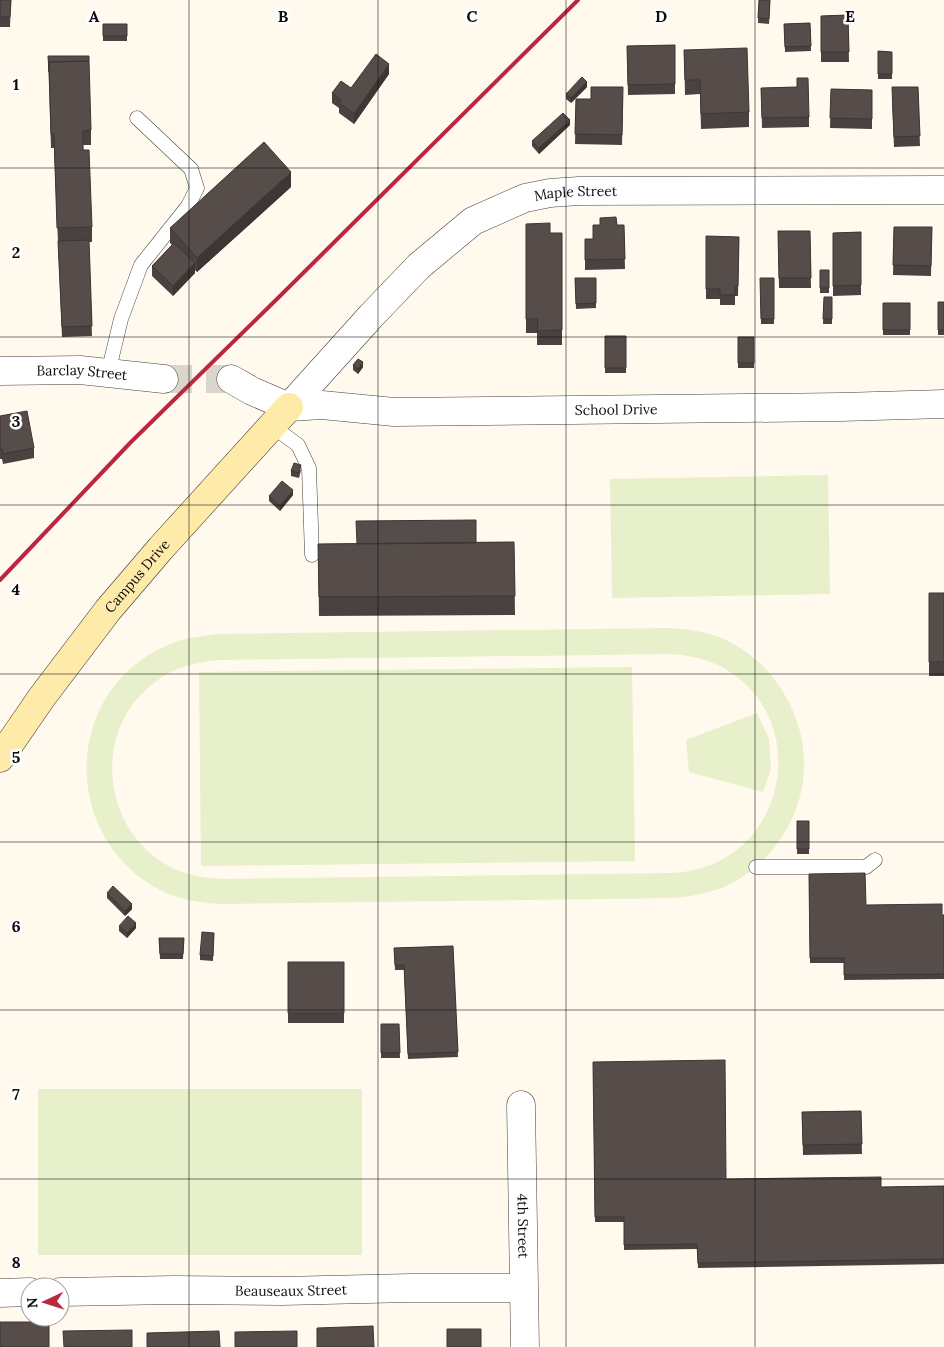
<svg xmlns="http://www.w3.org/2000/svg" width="944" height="1347" font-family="Lora,serif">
<rect width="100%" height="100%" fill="#fff9ee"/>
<!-- pitch -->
<path fill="#e7f0ca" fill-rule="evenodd" d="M828 475 830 594 612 598 610 479Z
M668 628C682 629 696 630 710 634 740 643 767 665 783 692 825 759 802 843 734 882 715 893 693 896 672 898L222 904C201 903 179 900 160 890 55 834 64 680 178 641 191 637 205 636 219 634ZM668 654C691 655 714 660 733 674 805 724 788 839 705 867 694 871 683 872 671 873L222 879C210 878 199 877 188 874 104 848 85 734 155 682 174 667 196 662 219 660Z
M632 667 635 861 201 866 199 672Z
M757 713 769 739 771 769 763 792 689 772 686 740Z
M38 1089H362V1255H38Z"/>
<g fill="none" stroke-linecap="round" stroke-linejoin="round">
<!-- street-tunnel -->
<path stroke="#dbd6cc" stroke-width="28" stroke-dasharray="28 14" stroke-linecap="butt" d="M164 379H231"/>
<defs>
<path id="lane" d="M108 373 121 319 141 265 188 206 197 188 191 169 137 118
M272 426 298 445 309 468 312 555
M756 867H866L875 860"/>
<g id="street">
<path id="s1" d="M0 371 80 370 164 379"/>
<path id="s2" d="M231 379 252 391 289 407 322 405 394 412 841 407 944 404"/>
<path id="s3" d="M289 407 371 316 419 266 473 221 525 198 550 193 579 191 944 190"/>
<path id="s4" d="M521 1105 525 1347"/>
<path id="s5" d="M60 1292 174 1290 282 1291 410 1288H523"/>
<path d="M0 1293 30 1292"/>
</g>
<g id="secondary">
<path id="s6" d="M0 758 42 697 108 610 161 548 289 407"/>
</g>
</defs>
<!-- lane casing -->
<use href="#lane" stroke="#404040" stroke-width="15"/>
<!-- street casing -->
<use href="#street" stroke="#404040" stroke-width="29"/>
<!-- secondary casing -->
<use href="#secondary" stroke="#2f2f2f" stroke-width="29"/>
<!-- lane -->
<use href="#lane" stroke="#fff" stroke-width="14"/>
<!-- street -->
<use href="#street" stroke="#fff" stroke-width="28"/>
<!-- secondary -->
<use href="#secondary" stroke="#feebaa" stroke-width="28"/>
<!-- rail -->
<path stroke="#bc2740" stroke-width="4" d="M0 580 130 443 279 297 578 0"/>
</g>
<!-- wall -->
<path fill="#4a4240" d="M0 0H11L10 27H0Z
M759 0H770L769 24 758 23Z
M848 15 849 62H821V16Z
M810 23 811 51 785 52 784 24Z
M103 24H127V41H103Z
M675 45V94L628 95 627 46Z
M684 50 749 112V127L701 129 700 94 685 95Z
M878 51 892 52V79H878Z
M48 56 91 130V145H83L92 227V242H89L92 336 62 337 54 148H51Z
M389 74 354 124 339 113V108L332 103V93L351 88Z
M797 78 809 117V127L762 128 761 88 797 87Z
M587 87 571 103 566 99V94Z
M918 87 920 146 894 147 892 97Z
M831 89 872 90V129L830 128Z
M623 97 622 145 575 144 576 99H591Z
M570 125 539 154 532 146V141Z
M291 187 197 272 195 270V273L173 296 152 276V266L172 245 170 243V228Z
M526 224 550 233H562V345H537V333H526Z
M617 225H624L625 269 585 270V239H593Z
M894 227H932L931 276 893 275Z
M778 231H810L811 288H779Z
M861 232V295L833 296V233Z
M706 236 739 237 738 296H735V305H720V299H706Z
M820 270H829V293H820Z
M575 278H596V308L576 309Z
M760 278H774V324H761Z
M824 297H832V324H823Z
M938 302H944V335H938Z
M883 303H910V335H883Z
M605 336H626V373H605Z
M738 337H754V368H738Z
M353 365 363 367 358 374 353 370Z
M0 416 34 448V458L3 464 2 459H0Z
M301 470 299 478 291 476V471Z
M293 495 280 511 269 501V496Z
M514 542 515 615 319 616 318 544Z
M929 593H944V676H929Z
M797 821H809V854H797Z
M809 874 866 905 944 915V979L844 980V963H810Z
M107 893 132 909 125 916 107 898Z
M119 926 136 928 127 938 119 931Z
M214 933 213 961 200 960V955Z
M159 938H184L183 959H160Z
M453 946 458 1057 408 1059 404 970H395L394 948Z
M288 962H344V1023H288Z
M381 1024H399L400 1058H381Z
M593 1062 726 1179 881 1187 944 1186V1264L698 1268 697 1249 624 1250V1222H595Z
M861 1111 862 1154 803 1155 802 1112Z"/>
<!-- shaded-wall -->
<path fill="#3c3634" d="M389 64V74L354 124V114Z
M587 82V87L571 103V98Z
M570 120V125L539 154V148Z
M291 172V187L197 272V258Z
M195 263V273L173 296V286Z
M363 362V367L358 374V369Z
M293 490V495L280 511V506Z
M132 904V909L125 916V911Z
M136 923V928L127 938V933Z"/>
<!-- building -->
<path fill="#564d4a" stroke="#3c3634" d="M0 0H11L10 17H0Z
M759 0H770L769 19 758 18Z
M848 15 849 52H821V16Z
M810 23 811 46 785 47 784 24Z
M103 24H127V36H103Z
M675 45V84L628 85 627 46Z
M747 48 749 112 701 114 700 80H685L684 50Z
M878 51 892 52V74H878Z
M376 54 389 64 354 114 339 103 341 100 332 93 341 81 351 88Z
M48 56H89V61L49 62V72Z
M89 61 91 130 83 131V150H89L92 227 57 228 54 134H51L49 62Z
M582 77 587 82 571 98 566 94Z
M797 78H808L809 117 762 118 761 88 797 87Z
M591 87H623L622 135 575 134 576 99H591Z
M892 87H918L920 136 894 137Z
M831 89 872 90V119L830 118Z
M563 113 570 120 539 148 532 141Z
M264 142 291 172 197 258 170 228Z
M616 217 617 225H624L625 259 585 260V239H593V225H600V218Z
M550 223V233H562V330L537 331 538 319H526V224Z
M894 227H932L931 266 893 265Z
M778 231H810L811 278H779Z
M861 232V285L833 286V233Z
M706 236 739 237 738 286H735V295H720V289H706Z
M89 240 92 326 62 327 58 241Z
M174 243 195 263 173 286 152 266Z
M820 270H829V288H820Z
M575 278H596V303L576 304Z
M760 278H774V319H761Z
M824 297H832V319H823Z
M938 302H944V330H938Z
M883 303H910V330H883Z
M605 336H626V368H605Z
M738 337H754V363H738Z
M358 359 363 362 358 369 353 365Z
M27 411 34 448 3 454 2 449H0V416Z
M294 463 301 465 299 473 291 471Z
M282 481 293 490 280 506 269 496Z
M476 520V543L357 544 356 521Z
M514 542 515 596 319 597 318 544Z
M929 593H944V662H929Z
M797 821H809V849H797Z
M865 873 866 905 942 904V915H944V974L844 975V958H810L809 874Z
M113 886 132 904 125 911 107 893Z
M128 916 136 923 127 933 119 926Z
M202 932 214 933 213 956 200 955Z
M159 938H184L183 954H160Z
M453 946 458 1052 408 1054 404 965H395L394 948Z
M288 962H344V1013H288Z
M381 1024H399L400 1053H381Z
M725 1060 726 1179 881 1177V1187L944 1186V1259L698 1263 697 1244 624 1245V1217H595L593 1062Z
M861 1111 862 1144 803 1145 802 1112Z
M0 1322H49V1347H0Z
M373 1326 374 1347H317V1328Z
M447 1329H481V1347H447Z
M132 1330V1347H64L63 1331Z
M219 1331 220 1347H147V1333Z
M297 1331V1347H235V1332Z"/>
<!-- grid -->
<path fill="none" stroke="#0d0d0d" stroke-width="1" stroke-opacity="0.55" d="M189 0V1347M378 0V1347M566 0V1347M755 0V1347M0 168H944M0 337H944M0 505H944M0 674H944M0 842H944M0 1010H944M0 1179H944"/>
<g text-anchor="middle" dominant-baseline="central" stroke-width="5" stroke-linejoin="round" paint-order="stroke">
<!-- street labels -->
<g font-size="14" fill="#0d0d0d" stroke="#fff">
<text stroke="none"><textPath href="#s3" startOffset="370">Maple Street</textPath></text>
<text stroke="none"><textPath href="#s1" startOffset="82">Barclay Street</textPath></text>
<text stroke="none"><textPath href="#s2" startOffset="392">School Drive</textPath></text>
<text stroke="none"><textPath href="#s6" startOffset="228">Campus Drive</textPath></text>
<text stroke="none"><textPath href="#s4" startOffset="121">4th Street</textPath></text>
<text stroke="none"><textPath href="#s5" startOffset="231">Beauseaux Street</textPath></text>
</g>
</g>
<g font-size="16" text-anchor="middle" font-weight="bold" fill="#0d0d0d" stroke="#fff" stroke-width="5" stroke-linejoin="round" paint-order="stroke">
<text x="94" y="22">A</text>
<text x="283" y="22">B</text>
<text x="472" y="22">C</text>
<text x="661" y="22">D</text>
<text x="850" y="22">E</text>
<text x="16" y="90">1</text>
<text x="16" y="258">2</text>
<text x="16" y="427">3</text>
<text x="16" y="595">4</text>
<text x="16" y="763">5</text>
<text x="16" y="932">6</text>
<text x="16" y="1100">7</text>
<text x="16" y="1268">8</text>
</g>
<!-- north arrow -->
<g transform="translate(45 1302) rotate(266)"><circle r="24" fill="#ffffff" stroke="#9e9e9e"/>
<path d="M0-4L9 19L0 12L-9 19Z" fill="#bc2740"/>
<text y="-8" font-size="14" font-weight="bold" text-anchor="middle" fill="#0d0d0d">N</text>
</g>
</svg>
